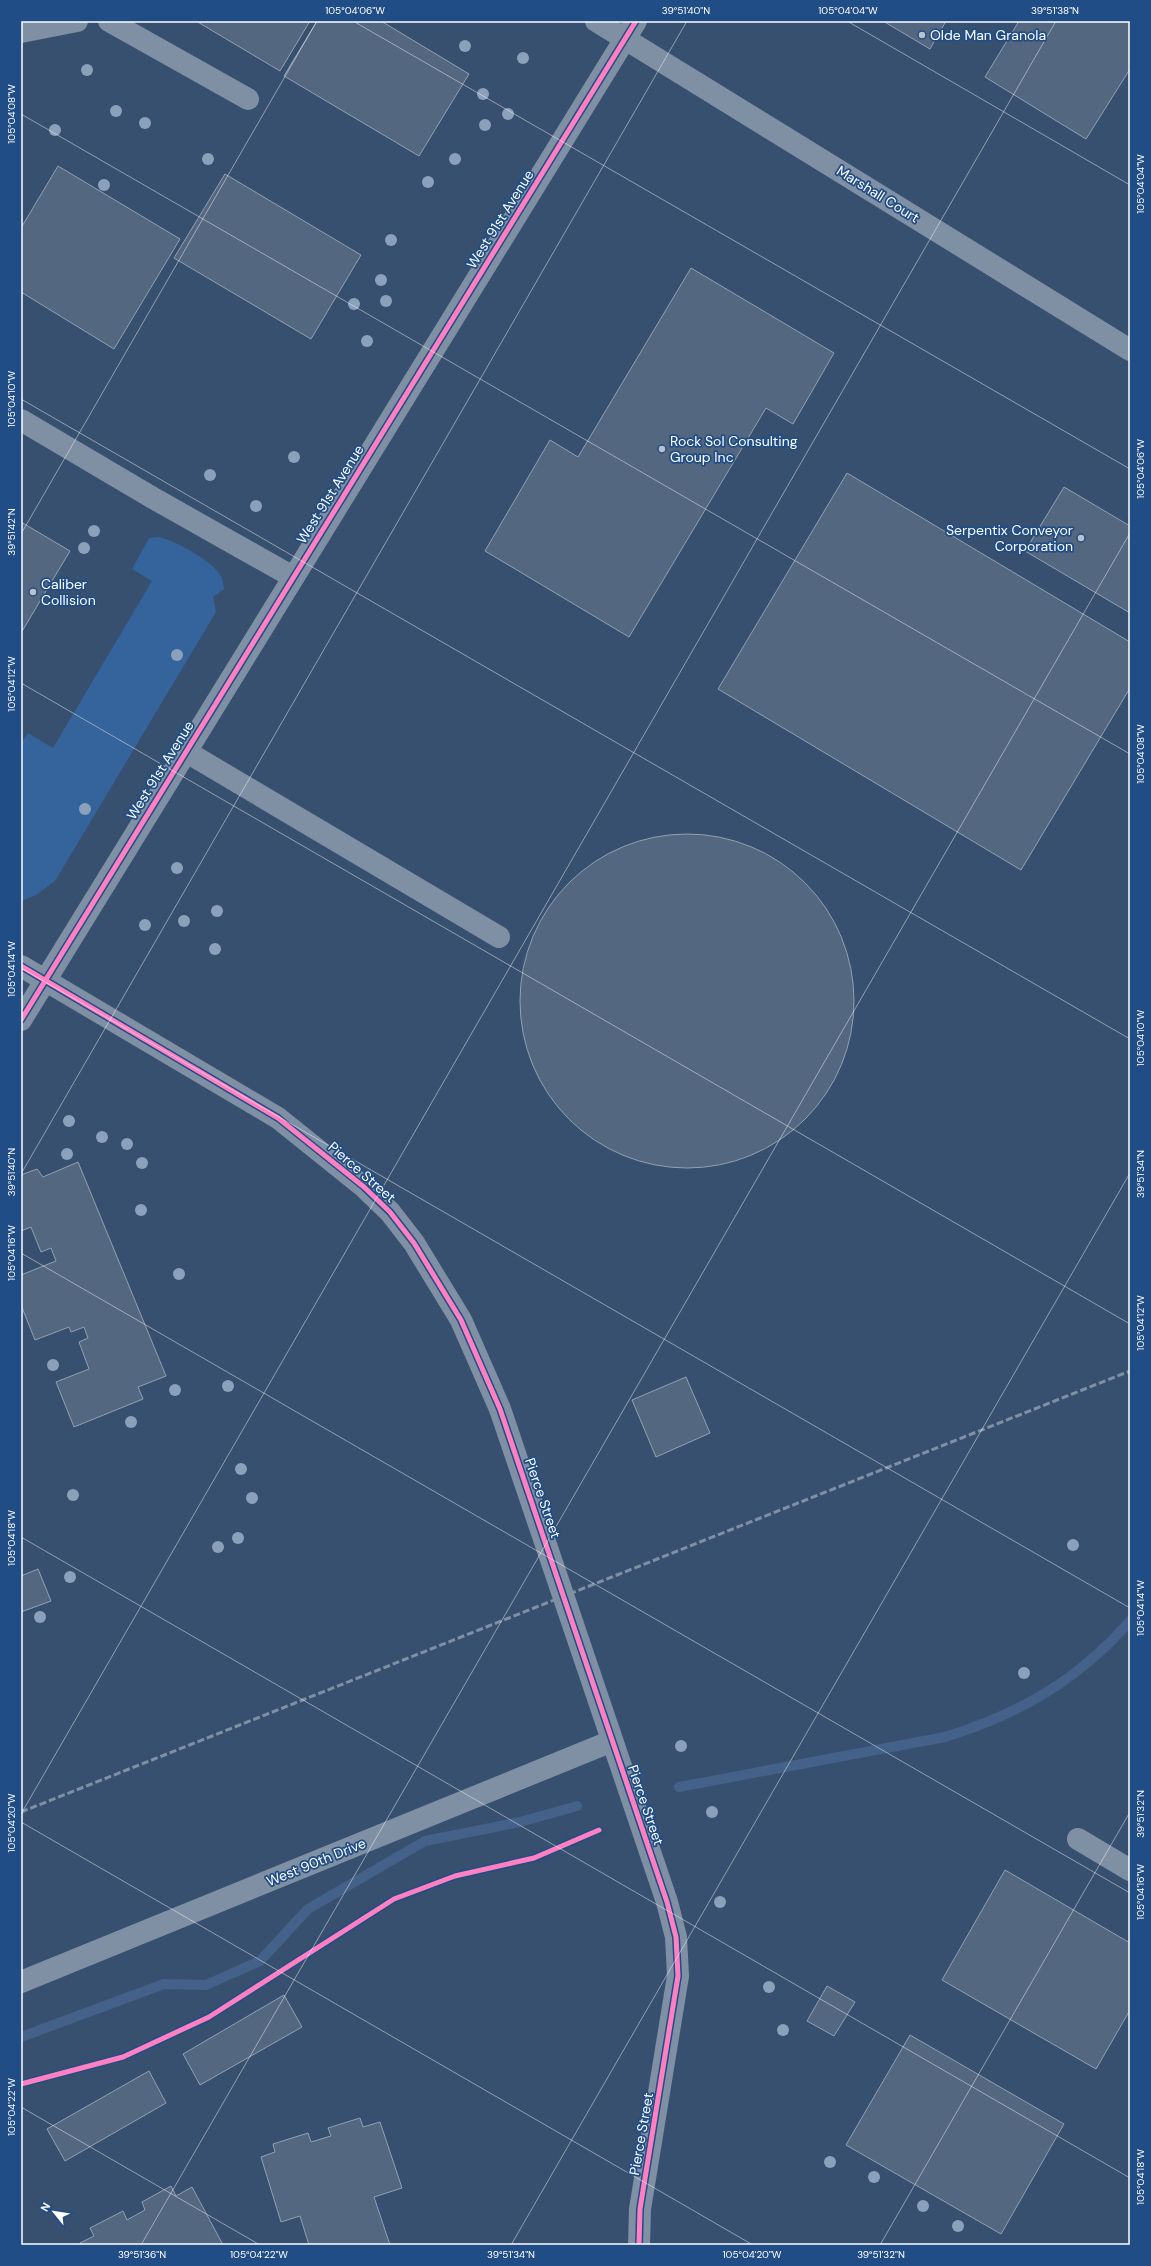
<svg xmlns="http://www.w3.org/2000/svg" width="1151" height="2266" font-family="'DM Sans',sans-serif">
<rect width="100%" height="100%" fill="#38506f"/>
<!-- green -->
<path fill="#35639c" d="M158 537C173 539 214 562 221 576 223 580 223 585 224 589L213 597 216 612 55 881 36 895 21 901V744L28 733 53 748 152 581 132 569 149 538Z"/>
<g fill="none" stroke-linecap="round" stroke-linejoin="round">
<!-- stream -->
<path stroke="#436189" stroke-width="10" d="M679 1787 945 1737C1020 1714 1078 1680 1130 1621
M21 2037 164 1984 206 1985 260 1961 308 1909 425 1841 520 1822 577 1806"/>
</g>
<!-- building -->
<path fill="#546780" stroke="#92a0b3" d="M196 21H310L280 71Z
M317 21H381L469 74 419 156 284 76Z
M883 21H946L930 49Z
M1019 21H1130V69L1086 139 985 77Z
M58 166 180 239 114 349 21 292V228Z
M225 174 361 255 311 339 174 258Z
M691 268 834 353 793 424 766 408 629 637 485 551 550 440 578 457Z
M847 473 1130 642V688L1021 870 718 689Z
M1064 487 1130 526V613L1025 551Z
M21 522 70 551 21 633Z
M520 1001a167 167 0 1 1 334 0a167 167 0 1 1-334 0Z
M78 1162 166 1376 138 1387 143 1399 74 1427 56 1382 89 1369 79 1342 88 1338 84 1327 71 1332 69 1327 35 1340 21 1305V1275L56 1261 51 1248 41 1252 31 1227 21 1231V1175L37 1169 43 1177Z
M686 1377 710 1433 656 1457 632 1400Z
M38 1569 51 1601 21 1612V1576Z
M1005 1870 1130 1943V2010L1096 2069 942 1980Z
M827 1986 855 2002 834 2036 807 2021Z
M284 1995 302 2027 200 2085 183 2054Z
M910 2035 1064 2124 1001 2234 846 2145Z
M149 2071 166 2103 65 2161 47 2129Z
M360 2118 363 2127 380 2122 402 2188 374 2197 390 2245H309L300 2216 281 2222 261 2157 275 2152 273 2144 308 2133 311 2142 331 2136 328 2128Z
M171 2186 176 2196 192 2187 223 2245H81L80 2243 94 2236 90 2228 123 2211 127 2220 145 2210 142 2202Z"/>
<g fill="none" stroke-linecap="round" stroke-linejoin="round">
<!-- minor -->
<path stroke="#7f90a5" stroke-width="22" d="M109 21 248 99
M596 21 1130 350
M21 32 77 21
M21 420 153 498 293 577
M185 751 499 937
M21 966 278 1118 364 1187 390 1212 414 1243 461 1320 500 1409 667 1902 676 1937 678 1976 640 2209 639 2245
M21 1020 636 21
M1078 1839 1130 1870
M21 1982 612 1741"/>
<!-- rail -->
<path stroke="#7f90a4" stroke-width="3" stroke-dasharray="7 3" stroke-linecap="butt" d="M21 1812 1130 1371"/>
<defs>
<path id="cycleway" d="M21 966 278 1118 364 1187 390 1212 414 1243 461 1320 500 1409 667 1902 676 1937 678 1976 640 2209 639 2245
M21 1020 636 21
M21 2084 123 2057 209 2017 394 1899 455 1876 534 1858 599 1830"/>
</defs>
<!-- cycleway casing -->
<use href="#cycleway" stroke="#214d86" stroke-width="8"/>
<!-- cycleway -->
<use href="#cycleway" stroke="#ff80c0" stroke-width="5"/>
</g>
<!-- trees -->
<g fill="#8ba0ba">
<circle cx="465" cy="46" r="6"/>
<circle cx="523" cy="58" r="6"/>
<circle cx="87" cy="70" r="6"/>
<circle cx="483" cy="94" r="6"/>
<circle cx="116" cy="111" r="6"/>
<circle cx="508" cy="114" r="6"/>
<circle cx="145" cy="123" r="6"/>
<circle cx="485" cy="125" r="6"/>
<circle cx="55" cy="130" r="6"/>
<circle cx="208" cy="159" r="6"/>
<circle cx="455" cy="159" r="6"/>
<circle cx="428" cy="182" r="6"/>
<circle cx="104" cy="185" r="6"/>
<circle cx="391" cy="240" r="6"/>
<circle cx="381" cy="280" r="6"/>
<circle cx="386" cy="301" r="6"/>
<circle cx="354" cy="304" r="6"/>
<circle cx="367" cy="341" r="6"/>
<circle cx="294" cy="457" r="6"/>
<circle cx="210" cy="475" r="6"/>
<circle cx="256" cy="506" r="6"/>
<circle cx="94" cy="531" r="6"/>
<circle cx="84" cy="548" r="6"/>
<circle cx="177" cy="655" r="6"/>
<circle cx="85" cy="809" r="6"/>
<circle cx="177" cy="868" r="6"/>
<circle cx="217" cy="911" r="6"/>
<circle cx="184" cy="921" r="6"/>
<circle cx="145" cy="925" r="6"/>
<circle cx="215" cy="949" r="6"/>
<circle cx="69" cy="1121" r="6"/>
<circle cx="102" cy="1137" r="6"/>
<circle cx="127" cy="1144" r="6"/>
<circle cx="67" cy="1154" r="6"/>
<circle cx="142" cy="1163" r="6"/>
<circle cx="141" cy="1210" r="6"/>
<circle cx="179" cy="1274" r="6"/>
<circle cx="53" cy="1365" r="6"/>
<circle cx="228" cy="1386" r="6"/>
<circle cx="175" cy="1390" r="6"/>
<circle cx="131" cy="1422" r="6"/>
<circle cx="241" cy="1469" r="6"/>
<circle cx="73" cy="1495" r="6"/>
<circle cx="252" cy="1498" r="6"/>
<circle cx="238" cy="1538" r="6"/>
<circle cx="1073" cy="1545" r="6"/>
<circle cx="218" cy="1547" r="6"/>
<circle cx="70" cy="1577" r="6"/>
<circle cx="40" cy="1617" r="6"/>
<circle cx="1024" cy="1673" r="6"/>
<circle cx="681" cy="1746" r="6"/>
<circle cx="712" cy="1812" r="6"/>
<circle cx="720" cy="1902" r="6"/>
<circle cx="769" cy="1987" r="6"/>
<circle cx="783" cy="2030" r="6"/>
<circle cx="830" cy="2162" r="6"/>
<circle cx="874" cy="2177" r="6"/>
<circle cx="923" cy="2206" r="6"/>
<circle cx="958" cy="2226" r="6"/>
</g>
<!-- ticks -->
<path fill="none" stroke="#fff" stroke-width="1" stroke-opacity="0.45" d="M353 21 1130 469M847 21 1130 185M21 114 1130 754M21 399 1130 1039M21 534 317 21M21 683 1130 1324M21 968 1130 1608M21 1174 687 21M21 1253 1130 1893M21 1537 1130 2178M21 1814 1056 21M21 1822 753 2245M21 2107 260 2245M141 2245 1130 533M511 2245 1130 1173M880 2245 1130 1812"/>
<!-- markers -->
<g fill="#b9c2cd" stroke="#214d86" stroke-width="1.5">
<circle cx="922" cy="35" r="4"/>
<circle cx="662" cy="449" r="4"/>
<circle cx="1081" cy="538" r="4"/>
<circle cx="33" cy="592" r="4"/>
</g>
<g text-anchor="middle" dominant-baseline="central" stroke-width="3.5" stroke-linejoin="round" paint-order="stroke">
<!-- poi labels -->
<g font-size="14" fill="#fff" stroke="#214d86" text-anchor="start">
<text x="930" y="35">Olde Man Granola</text>
<text x="670" y="441">Rock Sol Consulting<tspan x="670" dy="16">Group Inc</tspan></text>
<text x="1073" y="530" text-anchor="end">Serpentix Conveyor<tspan x="1073" dy="16">Corporation</tspan></text>
<text x="41" y="584">Caliber<tspan x="41" dy="16">Collision</tspan></text>
</g>
<!-- street labels -->
<g font-size="14" fill="#fff" stroke="#214d86">
<text transform="translate(878 194) rotate(32)">Marshall Court</text>
<text transform="translate(500 219) rotate(-58)">West 91st Avenue</text>
<text transform="translate(330 494) rotate(-58)">West 91st Avenue</text>
<text transform="translate(160 770) rotate(-58)">West 91st Avenue</text>
<text transform="translate(362 1172) rotate(41)">Pierce Street</text>
<text transform="translate(543 1498) rotate(71)">Pierce Street</text>
<text transform="translate(646 1805) rotate(71)">Pierce Street</text>
<text transform="translate(316 1862) rotate(-22)">West 90th Drive</text>
<text transform="translate(641 2134) rotate(-80)">Pierce Street</text>
</g>
</g>
<!-- border -->
<rect width="1151" height="2266" fill="none" stroke="#214d86" stroke-width="44"/>
<!-- north arrow -->
<g transform="translate(54 2212) rotate(300)" stroke="#214d86" stroke-width="3" paint-order="stroke">
<path d="M0-3L7 15L0 10L-7 15Z" fill="#ffffff"/>
<text y="-6" font-size="11" font-weight="bold" text-anchor="middle" fill="#ffffff">N</text>
</g>
<rect x="22" y="22" width="1107" height="2222" fill="none" stroke="#fff" stroke-width="1.5"/>
<g font-size="10" text-anchor="middle" fill="#fff">
<text x="355" y="14">105°04'06"W</text>
<text x="686" y="14">39°51'40"N</text>
<text x="848" y="14">105°04'04"W</text>
<text x="1055" y="14">39°51'38"N</text>
<text transform="translate(11 114) rotate(-90)" y="4">105°04'08"W</text>
<text transform="translate(1140 184) rotate(-90)" y="4">105°04'04"W</text>
<text transform="translate(11 399) rotate(-90)" y="4">105°04'10"W</text>
<text transform="translate(1140 469) rotate(-90)" y="4">105°04'06"W</text>
<text transform="translate(11 532) rotate(-90)" y="4">39°51'42"N</text>
<text transform="translate(11 684) rotate(-90)" y="4">105°04'12"W</text>
<text transform="translate(1140 754) rotate(-90)" y="4">105°04'08"W</text>
<text transform="translate(11 969) rotate(-90)" y="4">105°04'14"W</text>
<text transform="translate(1140 1038) rotate(-90)" y="4">105°04'10"W</text>
<text transform="translate(11 1172) rotate(-90)" y="4">39°51'40"N</text>
<text transform="translate(1140 1174) rotate(-90)" y="4">39°51'34"N</text>
<text transform="translate(11 1253) rotate(-90)" y="4">105°04'16"W</text>
<text transform="translate(1140 1323) rotate(-90)" y="4">105°04'12"W</text>
<text transform="translate(11 1538) rotate(-90)" y="4">105°04'18"W</text>
<text transform="translate(1140 1608) rotate(-90)" y="4">105°04'14"W</text>
<text transform="translate(1140 1814) rotate(-90)" y="4">39°51'32"N</text>
<text transform="translate(11 1823) rotate(-90)" y="4">105°04'20"W</text>
<text transform="translate(1140 1892) rotate(-90)" y="4">105°04'16"W</text>
<text transform="translate(11 2107) rotate(-90)" y="4">105°04'22"W</text>
<text transform="translate(1140 2177) rotate(-90)" y="4">105°04'18"W</text>
<text x="142" y="2258">39°51'36"N</text>
<text x="259" y="2258">105°04'22"W</text>
<text x="511" y="2258">39°51'34"N</text>
<text x="752" y="2258">105°04'20"W</text>
<text x="881" y="2258">39°51'32"N</text>
</g>
</svg>
